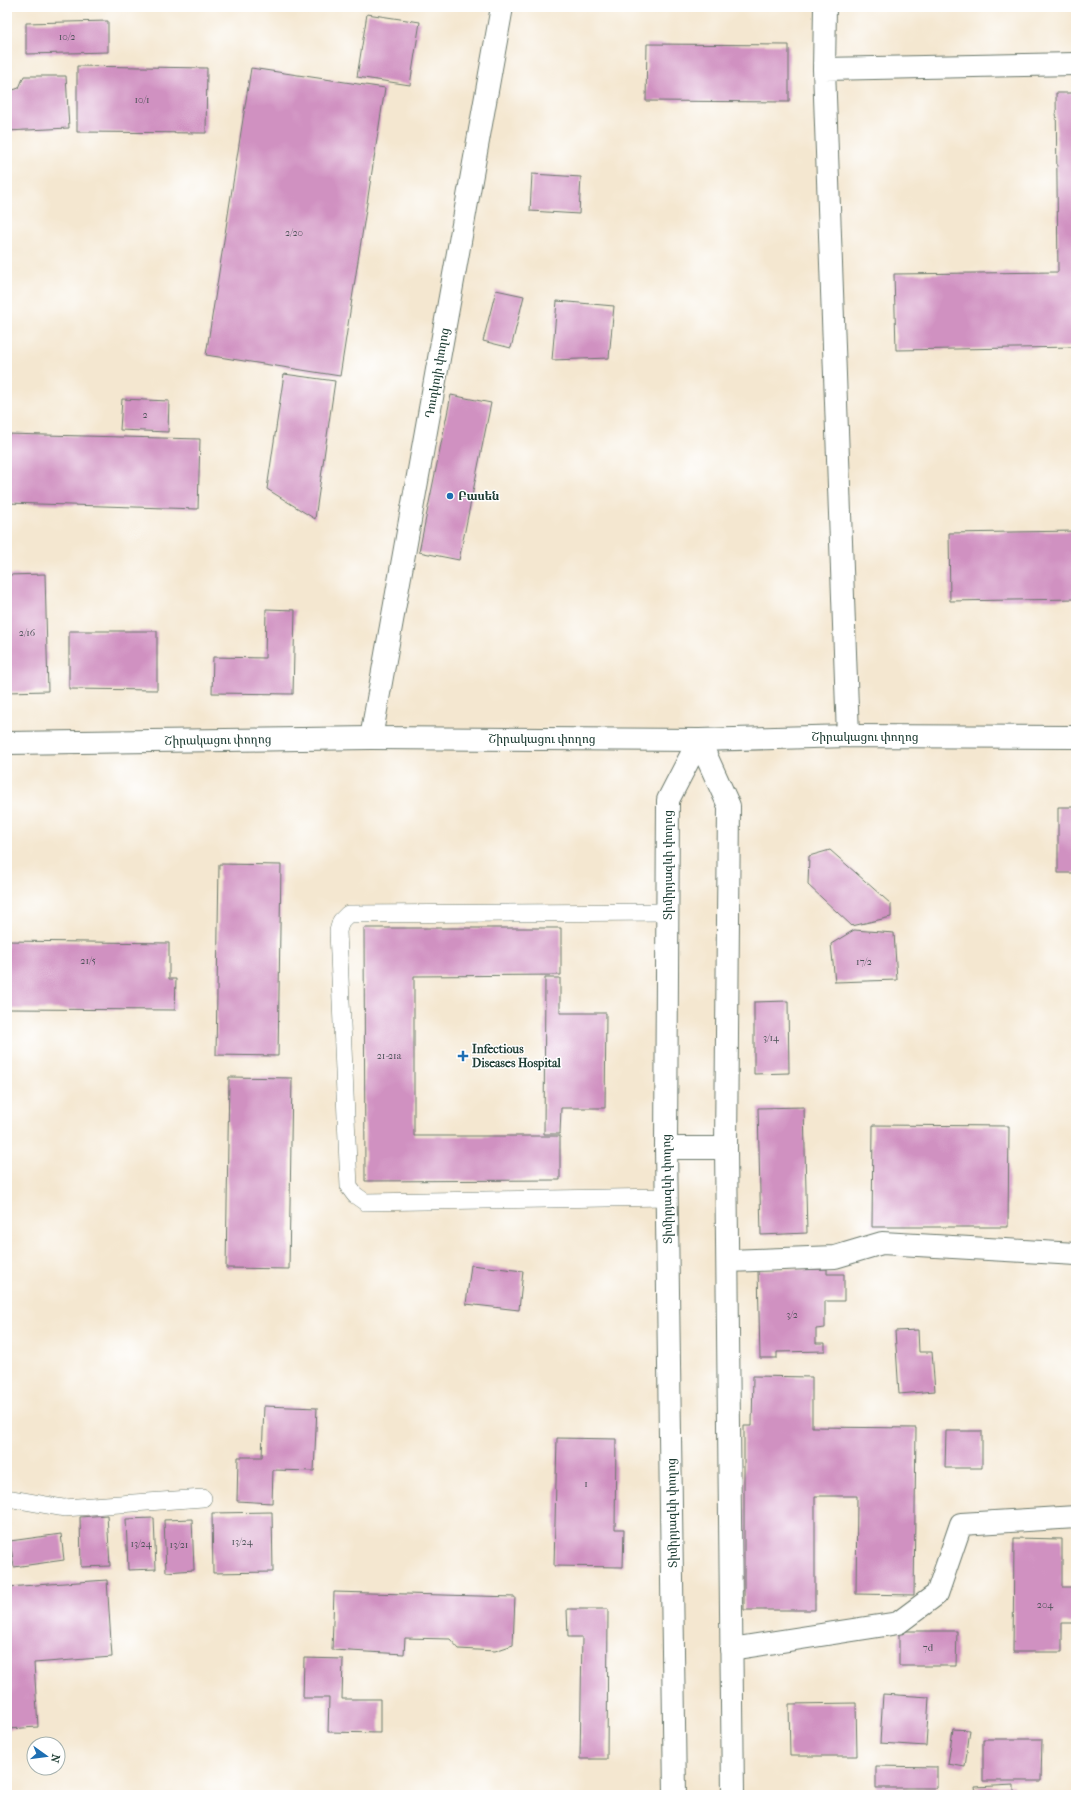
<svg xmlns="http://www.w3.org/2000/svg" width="1083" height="1802" font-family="'IM FELL French Canon','Noto Serif Armenian',serif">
<rect width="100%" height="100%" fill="#fff"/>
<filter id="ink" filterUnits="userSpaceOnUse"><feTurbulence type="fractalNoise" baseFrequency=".025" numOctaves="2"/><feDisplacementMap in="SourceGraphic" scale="8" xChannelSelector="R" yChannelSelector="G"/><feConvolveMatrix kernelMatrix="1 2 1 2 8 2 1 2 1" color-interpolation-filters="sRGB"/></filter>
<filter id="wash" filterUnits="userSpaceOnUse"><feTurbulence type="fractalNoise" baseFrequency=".012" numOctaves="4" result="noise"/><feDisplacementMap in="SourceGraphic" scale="16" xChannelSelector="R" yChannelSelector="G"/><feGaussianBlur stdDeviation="0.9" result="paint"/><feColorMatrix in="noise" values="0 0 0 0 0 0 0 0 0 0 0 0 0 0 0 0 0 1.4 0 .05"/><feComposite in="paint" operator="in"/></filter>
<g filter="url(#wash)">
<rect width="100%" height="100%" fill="#f4e7d0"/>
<g id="blocks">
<!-- building -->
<path fill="#d091c1" d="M367 14 420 22 410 85 357 77Z
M108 21V52L26 54V23Z
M647 44 789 45V102L646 101Z
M77 66 207 68 206 133 77 132Z
M251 68 385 88 340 376 206 355Z
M24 76H66L69 128 7 131V92L19 88Z
M1056 93H1076V347L896 350 894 274 1058 272Z
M532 174 581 177 579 214 530 211Z
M496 290 524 296 511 348 483 341Z
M557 301 614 306 609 358 552 360Z
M284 374 335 381 315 519 267 489Z
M451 395 491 403 459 560 419 552Z
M122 399 169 401 168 432 120 430Z
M7 434 200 439 198 509 7 503Z
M1076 531V599L950 601 949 533Z
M45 574 48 691 7 692V575Z
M266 609 295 610 293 694 212 693 213 657 265 658Z
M69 631H157V690L69 689Z
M1058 807H1076V873H1058Z
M830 850 891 904V917L852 926 808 885 809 856Z
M219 864 281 865 278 1056 216 1055Z
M364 928H561V975L414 976V1136H560V1180L365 1181Z
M854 930 894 933 897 980 835 982 831 944Z
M7 941 169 943V979H176L175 1010 7 1009Z
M545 978H560V1013H606L605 1108H561L560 1134H544Z
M788 1001 789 1073 754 1074V1002Z
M229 1077 292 1078 289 1269 226 1268Z
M804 1107 807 1233 761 1235 758 1108Z
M873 1125 1009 1126 1008 1227H872Z
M471 1265 523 1271 519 1310 466 1304Z
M827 1269V1274H844V1301H825V1328L816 1329V1343H825V1351L777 1352V1358H760L758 1270Z
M918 1330 919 1352H932L935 1391 899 1394 895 1331Z
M753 1376 812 1377V1427L916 1428 914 1595 856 1594 857 1496H815V1610H744V1426H752Z
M264 1406 317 1408 314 1471 273 1470 272 1503 237 1501 238 1457H262Z
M946 1431H982V1468H945Z
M557 1438 616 1439 615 1529H624L623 1567 554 1566Z
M272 1512 273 1572 213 1573 212 1513Z
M107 1515 110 1566 81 1567 80 1517Z
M154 1518 156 1569 128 1570 126 1519Z
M192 1519 194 1570 166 1572 164 1520Z
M61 1534 64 1560 14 1567 10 1541Z
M1014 1538 1062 1539V1587H1076V1623H1062V1652H1013Z
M107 1580 112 1657 34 1663 38 1727 7 1729V1587Z
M334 1592 515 1597 513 1645 495 1651 459 1649 450 1639 405 1638 404 1654 332 1650Z
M567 1609H608L607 1759H580L582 1637H568Z
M899 1631H957L956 1666H899Z
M304 1658 343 1659 342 1699H380V1733L328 1732 329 1698H303Z
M883 1694 929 1697 926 1746 880 1743Z
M856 1703 857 1756H790L789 1704Z
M953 1729 970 1730 965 1767 948 1764Z
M983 1739H1042L1041 1781H983Z
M876 1766 937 1767V1788H876Z
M1014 1785V1795H976L975 1787Z"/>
</g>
</g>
<g filter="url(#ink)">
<use href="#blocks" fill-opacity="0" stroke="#6a786b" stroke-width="1"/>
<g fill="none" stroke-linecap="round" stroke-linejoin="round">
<defs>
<path id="service" d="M667 1197 365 1202 355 1195 349 1187 338 931 341 921 348 914 668 912
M7 1498 64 1508 203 1498"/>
<path id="minor" d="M825 7 824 69 848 736
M824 69 1076 64
M728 1261 835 1257 882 1243 1076 1254
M731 1649 898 1623 937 1594 961 1524 1076 1517"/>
<path id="tertiary" d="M371 738 502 7
M699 740 729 806 726 1148 733 1795
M666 1148H726
M675 1795 666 1148 668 800 699 740"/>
<path id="primary" d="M7 743 371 738 699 740 848 736 1076 737"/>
</defs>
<!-- service casing -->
<use href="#service" stroke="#6a786b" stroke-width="18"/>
<!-- minor casing -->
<use href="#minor" stroke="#6a786b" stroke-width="24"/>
<!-- tertiary casing -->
<use href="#tertiary" stroke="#6a786b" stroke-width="24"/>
<!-- primary casing -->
<use href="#primary" stroke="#6a786b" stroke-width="24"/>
<!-- service -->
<use href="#service" stroke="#fff" stroke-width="17"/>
<!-- minor -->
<use href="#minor" stroke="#fff" stroke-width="22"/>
<!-- tertiary -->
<use href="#tertiary" stroke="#fff" stroke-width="22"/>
<!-- primary -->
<use href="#primary" stroke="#fff" stroke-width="22"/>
</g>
</g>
<!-- markers -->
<g fill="#1f6fb2" stroke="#fff" stroke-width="1.5">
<circle cx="450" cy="496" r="4"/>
<path d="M461 1050h4v4h4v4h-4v4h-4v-4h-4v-4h4z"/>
</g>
<g text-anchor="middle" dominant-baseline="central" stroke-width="3" stroke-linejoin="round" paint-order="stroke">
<!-- number labels -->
<g font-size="10" fill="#4b5257">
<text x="67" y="37">10/2</text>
<text x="142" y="100">10/1</text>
<text x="294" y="233">2/20</text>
<text x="145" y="415">2</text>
<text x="27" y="633">2/16</text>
<text x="88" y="961">21/5</text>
<text x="864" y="962">17/2</text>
<text x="771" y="1038">3/14</text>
<text x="389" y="1056">21-21a</text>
<text x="792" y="1315">3/2</text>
<text x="586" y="1484">1</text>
<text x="242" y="1542">13/24</text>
<text x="141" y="1544">13/24</text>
<text x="179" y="1545">13/21</text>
<text x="1045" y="1605">204</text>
<text x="928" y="1648">7d</text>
</g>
<!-- street labels -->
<g font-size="12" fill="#1f3d34" stroke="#fff">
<text transform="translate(437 373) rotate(-80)">Դուդկոյի փողոց</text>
<text x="865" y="737">Շիրակացու փողոց</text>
<text x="542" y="739">Շիրակացու փողոց</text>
<text transform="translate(218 740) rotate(-1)">Շիրակացու փողոց</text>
<text transform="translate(668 865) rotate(-90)">Տիմիրյազևի փողոց</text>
<text transform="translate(667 1189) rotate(-91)">Տիմիրյազևի փողոց</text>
<text transform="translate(672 1513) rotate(-91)">Տիմիրյազևի փողոց</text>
</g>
<!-- poi labels -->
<g font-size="12" font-weight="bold" fill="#1f3d34" stroke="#fff" text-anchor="start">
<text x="458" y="496">Բասեն</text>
<text x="472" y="1049">Infectious<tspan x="472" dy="14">Diseases Hospital</tspan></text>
</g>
</g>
<!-- margin -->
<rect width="1083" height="1802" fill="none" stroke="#fff" stroke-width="24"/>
<!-- north arrow -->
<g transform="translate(46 1756) rotate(104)"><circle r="19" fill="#ffffff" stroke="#a5b1ae"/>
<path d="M0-3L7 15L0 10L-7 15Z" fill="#1f6fb2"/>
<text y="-6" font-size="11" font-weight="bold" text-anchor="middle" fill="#1f3d34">N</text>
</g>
</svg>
